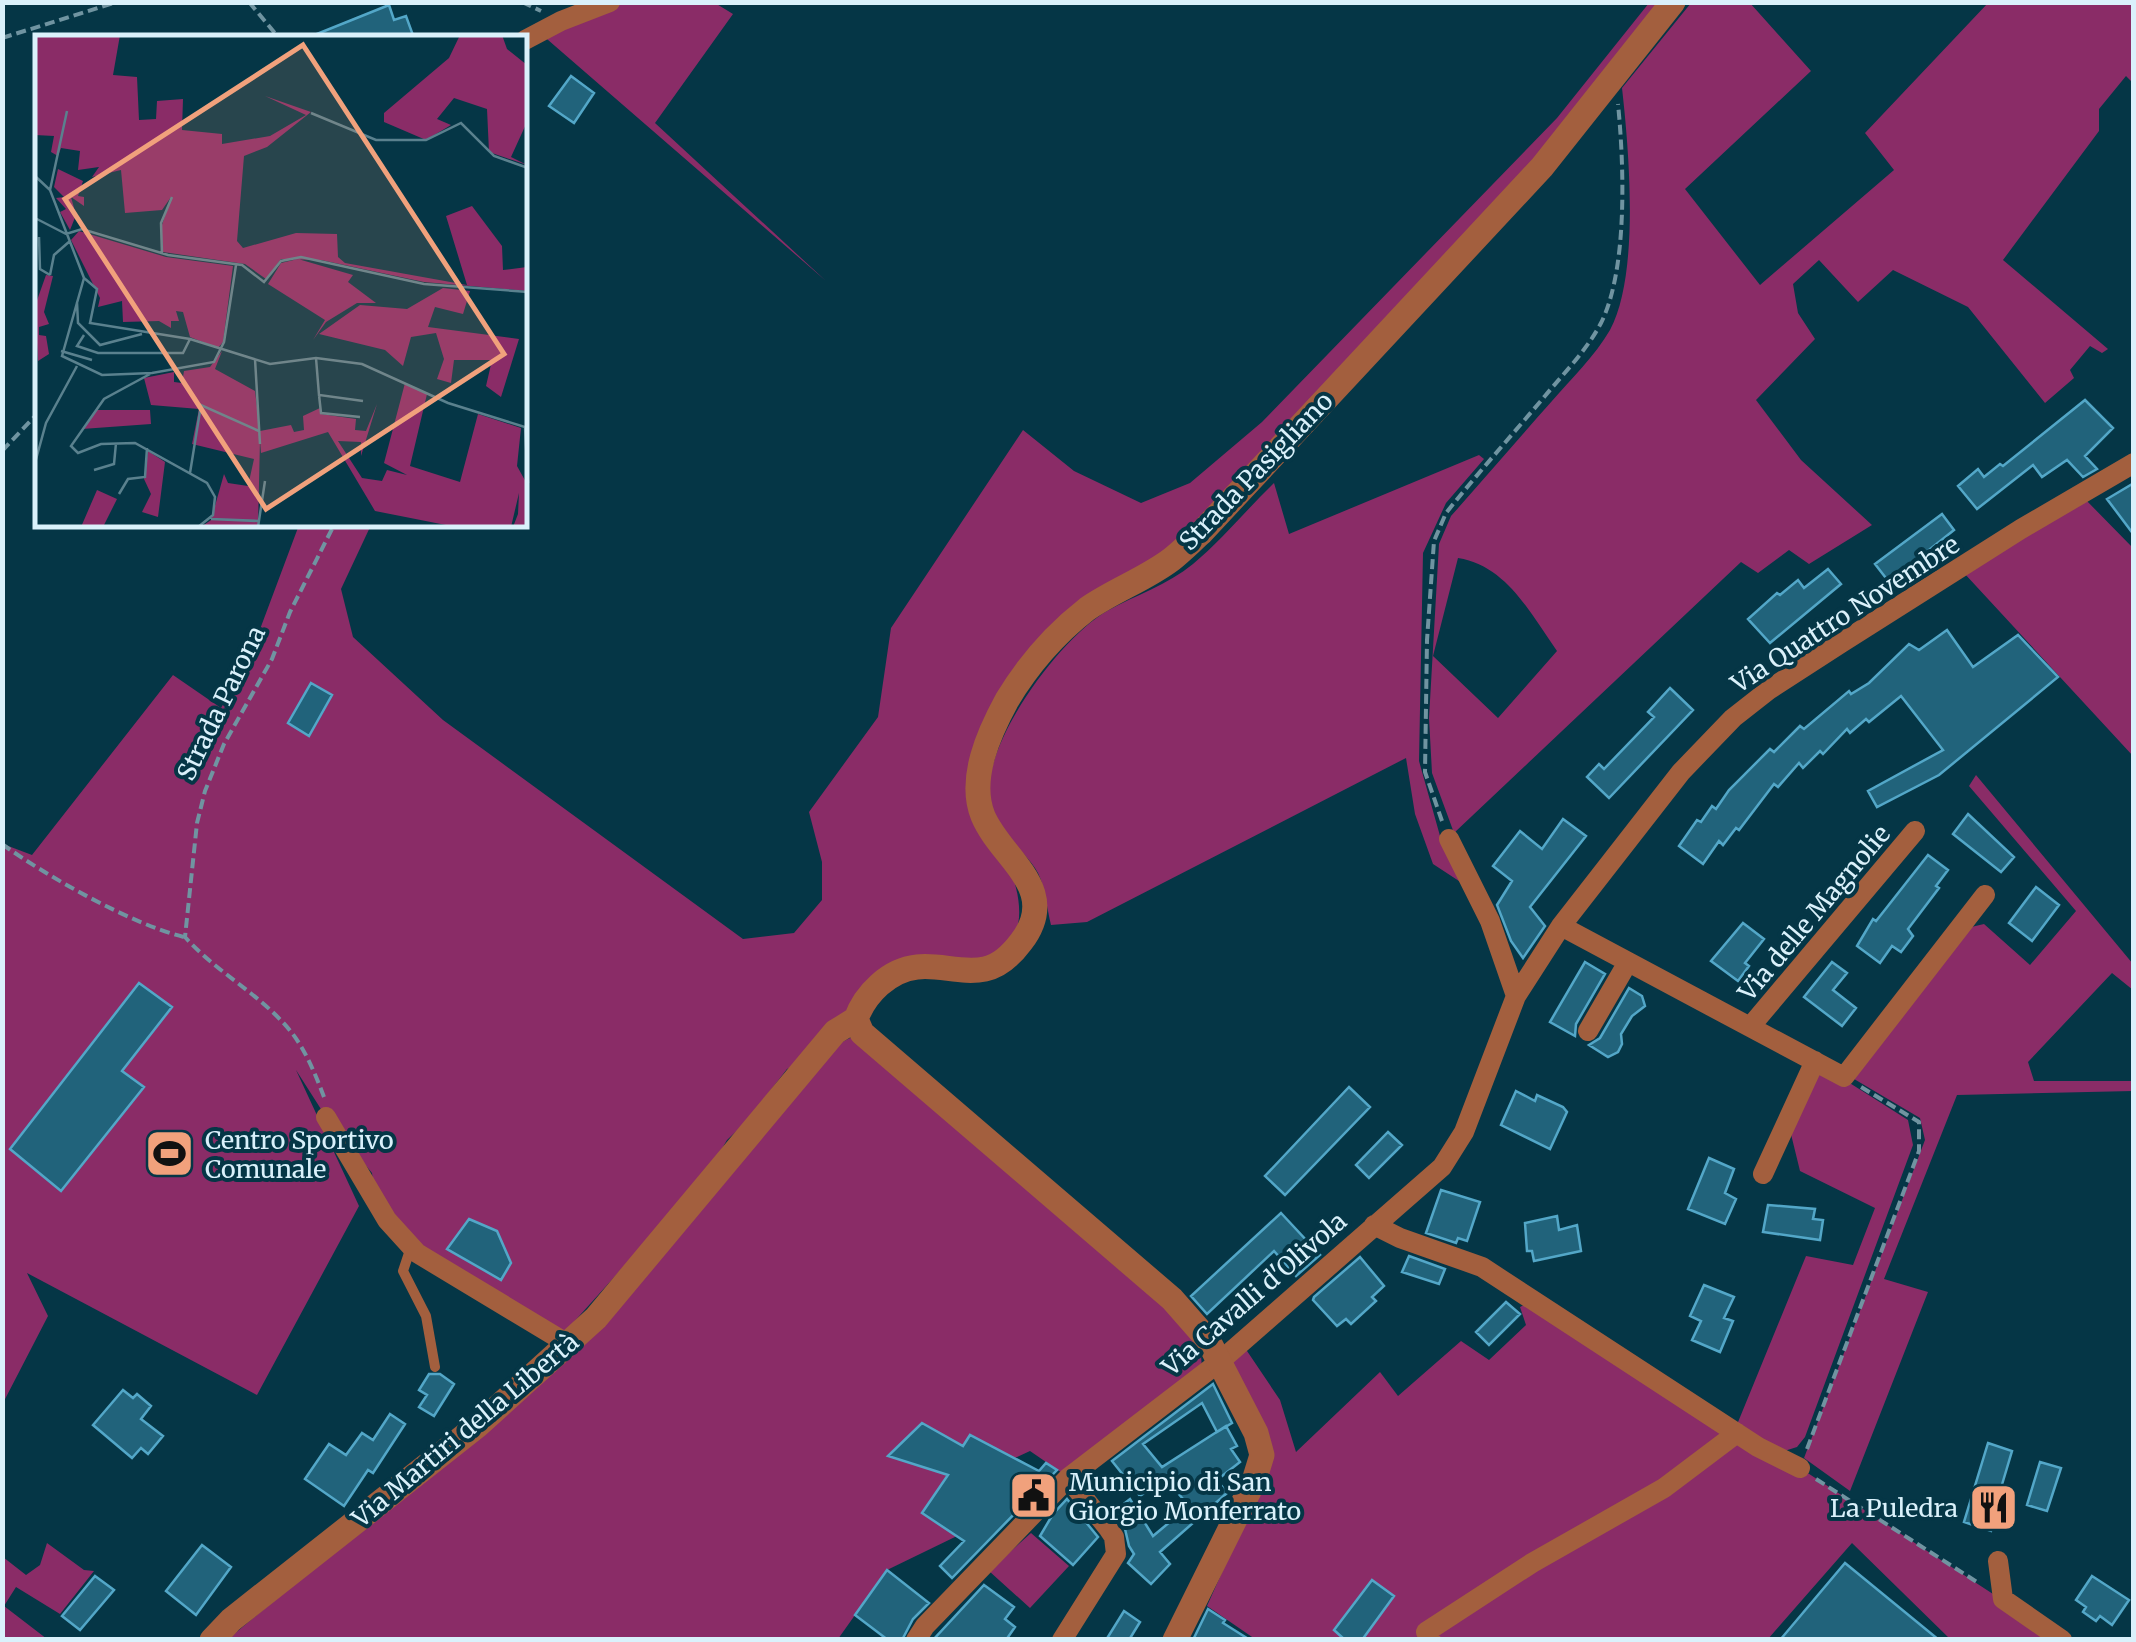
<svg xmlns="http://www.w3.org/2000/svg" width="2136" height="1642" font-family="Merriweather,serif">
<rect width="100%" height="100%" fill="#053646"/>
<!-- green -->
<path fill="#8a2c67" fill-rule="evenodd" d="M610 3H715L733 14 655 123 826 281 540 33Z
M1649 3H1663L1535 161 1197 528 1025 663 972 784C991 828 1062 939 982 958 958 964 928 960 904 960L807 1060 787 1069 745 1123 727 1140 707 1174 563 1334 440 1269 375 1197 372 1173 326 1117 296 1070 359 1206 257 1395 27 1273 48 1316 3 1403V844L32 855 173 675 221 708 253 648 299 525H371L341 589 353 637 443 720 743 939 794 933 822 900V862L809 812 878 717 891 628 1023 430 1074 471 1141 503 1190 483 1262 422 1557 118Z
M1691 3H1750L1811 71 1685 189 1760 285 1894 170 1865 133 1988 3H2133V83L2126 76 2099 109V131L2003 260 2108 349 2102 353 2090 346 2070 370 2074 378 2045 403 1968 307 1893 270 1858 302 1819 260 1793 284 1798 313 1815 339 1756 400 1801 460 1872 525 1809 564 1789 550 1758 573 1741 562 1454 833 1432 773 1429 718 1439 544 1451 516C1485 478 1518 439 1552 401 1571 379 1595 356 1610 330 1640 274 1629 150 1622 88ZM1458 558C1507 566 1530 613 1557 651L1498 718 1433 656Z
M1479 455 1484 459 1446 503 1423 553 1419 761 1442 843 1462 883 1433 864 1415 814 1406 758 1087 922 1051 925C1047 909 1045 887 1038 873 1021 843 994 838 989 798 983 742 1060 638 1107 611 1136 595 1167 585 1193 564 1222 540 1247 509 1274 483L1289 534Z
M2084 498 2133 548V756L1964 573Z
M1976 775 2133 964V990L2112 973 2028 1062 2034 1081H2133V1091L1957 1095 1884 1279 1928 1292 1850 1491 1804 1458 1925 1140 1920 1118 1849 1076 1967 928 1984 924 2030 965 2076 911 1969 786Z
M850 1038 863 1041 1188 1324 1200 1341 1202 1369 1062 1473 1030 1451 1015 1458 970 1436 963 1446 921 1424 888 1455 948 1475 922 1513 957 1536 887 1570 838 1639 227 1640 594 1334 832 1047Z
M1815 1061 1908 1120 1913 1145 1805 1437 1797 1447 1778 1453 1736 1427 1806 1256 1853 1265 1875 1208 1800 1171 1789 1126Z
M1528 1303 1800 1468 2062 1639H1950L1852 1543 1768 1639H1255L1207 1606 1269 1467 1228 1359 1245 1348 1280 1400 1296 1452 1380 1372 1398 1396 1461 1341 1489 1360 1526 1325 1520 1307Z
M1031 1533 1069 1566 1030 1608 989 1571Z
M47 1543 84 1570 94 1571 60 1614 16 1587 4 1606 47 1639H3V1557L26 1575 40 1565Z"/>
<!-- building -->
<path fill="#21637b" stroke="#53a7c8" stroke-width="2.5" d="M389 5 394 20 406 16 414 38H307Z
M571 76 594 93 574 123 549 106Z
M2085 400 2113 428 2085 456 2097 469 2083 477 2067 460 2042 477 2033 465 1977 509 1958 486 1978 469 1984 477 2000 464 2003 466Z
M2134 483V535L2107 499Z
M1942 514 1954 530 1889 582 1875 564Z
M1828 569 1841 584 1770 643 1748 619 1777 593 1780 595 1798 580 1804 588Z
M1947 630 1973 667 2018 635 2058 677 1939 775 1877 807 1868 791 1943 750 1901 696 1869 722 1866 719 1850 733 1847 729 1823 754 1820 751 1803 768 1799 763 1778 787 1774 784 1739 830 1736 828 1723 845 1719 841 1703 864 1679 846 1697 820 1701 822 1712 806 1716 809 1729 790 1770 749 1774 752 1800 726 1804 729 1849 691 1851 694 1869 683 1909 644 1919 650Z
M311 683 332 695 309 736 288 723Z
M1670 688 1693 710 1609 798 1587 777 1599 764 1604 769 1654 717 1648 712Z
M1968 814 2014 857 2001 872 1953 834Z
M1563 819 1586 836 1530 907 1545 926 1523 958 1511 941 1497 905 1512 881 1493 866 1520 831 1542 849Z
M1928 855 1948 870 1936 886 1939 888 1908 929 1913 936 1901 952 1892 946 1880 963 1857 946 1873 919 1876 921 1884 911Z
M2036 887 2059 905 2032 941 2009 923Z
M1743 923 1764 939 1745 963 1749 966 1738 981 1711 961Z
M1585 962 1605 974 1576 1024 1575 1036 1550 1022Z
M1832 962 1847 973 1833 990 1856 1008 1842 1026 1804 997Z
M139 983 172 1007 122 1071 144 1087 61 1191 10 1149Z
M1629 988 1642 996 1645 1006 1632 1016 1621 1034 1622 1044 1618 1052 1608 1057 1589 1045 1600 1038Z
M1349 1087 1370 1107 1285 1195 1265 1176Z
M1516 1091 1535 1101 1537 1095 1563 1107 1567 1112 1550 1149 1501 1125Z
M1388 1132 1402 1145 1369 1178 1356 1165Z
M1709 1158 1734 1169 1725 1193 1736 1199 1725 1224 1688 1209Z
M1441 1190 1480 1202 1467 1241 1458 1238 1456 1243 1426 1233Z
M1768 1205 1815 1209 1813 1219 1823 1220 1820 1240 1763 1232Z
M1281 1213 1320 1255 1296 1276 1274 1251 1207 1314 1191 1296Z
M1557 1216 1559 1230 1577 1225 1581 1251 1534 1261 1532 1251H1527L1525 1223Z
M469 1219 497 1231 511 1263 501 1280 447 1249Z
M1409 1256 1445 1269 1439 1284 1402 1272Z
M1360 1257 1384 1286 1372 1297 1376 1301 1351 1324 1346 1319 1337 1326 1313 1300 1314 1297Z
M1704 1285 1734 1297 1724 1318 1733 1321 1720 1352 1692 1340 1701 1321 1690 1316Z
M1506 1302 1520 1314 1489 1345 1476 1332Z
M429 1374H440L454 1384 434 1416 419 1407 427 1395 419 1390Z
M1213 1384 1232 1423 1217 1432 1202 1403 1143 1444 1162 1467 1226 1426 1237 1446 1231 1449 1240 1462 1217 1480 1227 1493 1160 1552 1170 1564 1151 1584 1128 1563 1134 1554 1129 1546 1125 1529 1113 1512 1130 1499 1153 1536 1189 1506 1165 1478 1140 1496 1112 1461Z
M123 1390 133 1398 137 1394 151 1406 141 1419 163 1436 148 1454 141 1448 132 1458 93 1425Z
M390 1414 405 1424 373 1473 368 1470 344 1506 305 1479 329 1444 346 1455 362 1433 373 1440Z
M922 1423 963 1446 970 1435 1039 1471 1046 1463 1057 1470 952 1578 940 1566 964 1541 922 1513 948 1475 888 1456Z
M1988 1443 2012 1451 1998 1498 2002 1500 1991 1531 1964 1522Z
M2040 1462 2061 1468 2047 1511 2027 1505Z
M1067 1499 1098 1537 1073 1565 1040 1536 1053 1514Z
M202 1545 231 1567 196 1615 166 1591Z
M1845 1563 1939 1640H1780Z
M887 1570 929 1603 913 1619 902 1640H888L855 1615Z
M95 1576 114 1590 80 1630 62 1616Z
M2092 1576 2129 1600 2112 1625 2100 1616 2096 1621 2083 1612 2086 1607 2076 1600Z
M1372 1580 1394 1596 1362 1640H1345L1334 1630Z
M984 1585 1014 1607 1005 1619 1015 1627 1006 1640H933Z
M1208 1609 1225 1620 1223 1623 1250 1640H1193Z
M1124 1611 1140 1622 1129 1640H1106Z"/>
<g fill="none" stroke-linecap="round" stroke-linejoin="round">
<!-- path -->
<path stroke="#7094a1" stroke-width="4" stroke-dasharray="10 5" stroke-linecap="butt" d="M249 2 279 38
M522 2 541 11
M2 38 117 2
M2 451 38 413
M1442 821 1425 772 1427 640 1434 541 1446 513C1478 473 1512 435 1545 396 1564 373 1587 350 1601 323 1628 269 1624 164 1618 104
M2 844C48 877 131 924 184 937
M324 1097C316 1076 306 1051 292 1033 262 995 217 973 185 937L197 823 205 791 224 744 272 659 290 612 334 525
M1807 1449 1919 1151V1122L1861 1087
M1816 1479 1980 1584"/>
<!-- service -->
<path stroke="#a35f3e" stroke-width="10" d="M411 1247 403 1271 426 1316 435 1367"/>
<!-- minor -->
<path stroke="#a35f3e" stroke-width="20" d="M525 40 561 21 610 2
M1449 839 1490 921 1516 996
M1561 926 1750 1027 1915 831
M1750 1027 1844 1077 1985 895
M1588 1031 1628 962
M326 1117 387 1220 417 1253 568 1344
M1763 1174 1815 1061
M1374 1225 1400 1238 1482 1267 1758 1447 1800 1468
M1998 1561 2003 1599 2062 1640
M916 1640 925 1626 1068 1478 1218 1363 1442 1167 1464 1132 1516 996 1561 926 1681 772 1733 718 1770 689 1841 643 2021 529 2134 463
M1062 1640 1116 1554 1114 1537 1108 1528 1068 1478
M1431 1640 1426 1632 1532 1563 1664 1488 1737 1433"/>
<!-- tertiary -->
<path stroke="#a35f3e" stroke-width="25" d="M856 1019C865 994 889 970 917 967 939 964 962 974 985 969 1000 966 1012 954 1021 942 1062 889 1001 859 983 816 968 779 989 733 1007 700 1028 665 1055 634 1087 609 1114 590 1146 579 1172 559 1182 551 1191 542 1201 533L1542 167 1673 2
M856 1019 862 1033 1172 1299 1208 1340 1256 1433 1262 1455 1254 1481 1175 1640
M212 1640 231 1620 477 1426 596 1318 835 1032 856 1019"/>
</g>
<!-- icons -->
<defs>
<symbol id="stadium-square" viewBox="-11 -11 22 22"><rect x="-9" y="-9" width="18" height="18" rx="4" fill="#f1a17c" stroke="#053646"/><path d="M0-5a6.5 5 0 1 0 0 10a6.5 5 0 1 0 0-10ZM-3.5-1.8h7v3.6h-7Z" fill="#111"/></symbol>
<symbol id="civic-square" viewBox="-11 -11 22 22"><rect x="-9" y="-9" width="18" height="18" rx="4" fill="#f1a17c" stroke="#053646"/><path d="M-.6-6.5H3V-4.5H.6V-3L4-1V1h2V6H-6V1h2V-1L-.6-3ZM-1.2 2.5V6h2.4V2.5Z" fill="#111"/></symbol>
<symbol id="restaurant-square" viewBox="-11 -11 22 22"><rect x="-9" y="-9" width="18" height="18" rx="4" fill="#f1a17c" stroke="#053646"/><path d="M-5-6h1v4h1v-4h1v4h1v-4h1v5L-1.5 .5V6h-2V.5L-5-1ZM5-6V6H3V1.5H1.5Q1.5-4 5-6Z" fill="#111"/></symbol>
</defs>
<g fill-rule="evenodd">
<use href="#stadium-square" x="142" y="1126" width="55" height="55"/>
<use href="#civic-square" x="1006" y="1468" width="55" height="55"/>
<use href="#restaurant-square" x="1966" y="1480" width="55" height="55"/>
</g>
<g text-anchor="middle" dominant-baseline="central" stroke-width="8" stroke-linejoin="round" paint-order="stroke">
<!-- street labels -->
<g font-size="25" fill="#daf1fb" stroke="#053646">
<text transform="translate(1256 471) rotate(-46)">Strada Pasigliano</text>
<text transform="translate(1845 614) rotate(-33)">Via Quattro Novembre</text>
<text transform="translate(221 703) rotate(-64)">Strada Parona</text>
<text transform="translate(1814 913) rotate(-50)">Via delle Magnolie</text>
<text transform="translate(1254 1294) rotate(-41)">Via Cavalli d'Olivola</text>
<text transform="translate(465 1430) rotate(-40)">Via Martiri della Libertà</text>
</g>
<!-- poi labels -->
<g font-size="25" fill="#daf1fb" stroke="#053646" text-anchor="start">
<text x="205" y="1140">Centro Sportivo<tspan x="205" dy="29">Comunale</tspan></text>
<text x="1069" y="1482">Municipio di San<tspan x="1069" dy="29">Giorgio Monferrato</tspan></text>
<text x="1958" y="1508" text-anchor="end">La Puledra</text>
</g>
</g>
<!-- overview -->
<g transform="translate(35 35)">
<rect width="492" height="492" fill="#053646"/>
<path d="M0 0H85L78 40 102 42 104 85 121 84 122 66 148 64 147 95 187 99V109L235 101 271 80 230 61 276 77 232 112 209 121 202 206 208 213 261 198 302 199 303 222 310 228 432 250 411 181 437 171 467 211 468 235 492 232V256L389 247 286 225 246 224 231 244 210 229 128 217 126 193 136 162 127 175 90 178 86 135 57 142 64 132 43 135 45 116 26 113 23 121 16 117 19 101 0 100ZM425 0H467L472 14 492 30V87L476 122 492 130 454 117 452 74 419 63 402 84 416 90 391 105 349 87V78L414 23ZM23 134 48 146 43 161 49 162V171L36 162 41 180 35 195 25 177 31 174 21 163 29 162 19 152ZM44 196 131 222 198 231 188 307 183 313 155 302 148 277 141 276 144 286H136V293L124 286 88 287 87 266 63 272 65 263 36 205ZM263 224 318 240 313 247 341 268H322L291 287 278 305 290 285 233 249 246 228ZM11 240 18 241 9 277 14 289 4 292V300L11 301 14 319 3 326 0 271ZM408 253 435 256 428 279 400 272 393 292 484 304 466 362 451 351 457 325H419L416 348 402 344 409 324 401 298 376 302 368 331 350 315 284 299 325 270 372 274ZM187 316 180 334 220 356 225 396 256 390 259 397 269 395 268 381 285 373 286 379 321 384 320 395 331 396 342 369 326 421V407L303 406 327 443 347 446 352 435 372 440 349 428 370 348 392 359 375 431 425 447 443 379 486 393 482 431 492 449V492H478L483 479 484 458 476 492H421L340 476 293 397 226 418 225 405 223 492H166L176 485 189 439 193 448 213 451 219 424 157 409 164 374 116 370 109 343 139 337V347L147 348 149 336 175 332ZM61 375H115L116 389 47 394ZM113 416 130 427 123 482 107 477 116 459 109 444ZM62 455 82 464 68 492H46Z" fill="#8a2c67"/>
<path fill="none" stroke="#5a818e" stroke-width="2.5" d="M276 78 341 105H391L426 88 459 121 493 133M0 141 15 155 49 243M15 155 32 76M0 183 31 199M31 199 47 194 133 220 207 230 229 247 246 226 266 222 389 249 493 257M4 202 5 234 15 240M127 219 126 188 137 162M15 240 19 220 35 206M49 243 62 254 55 288 155 304 235 329 281 323 327 329 413 368 493 393M49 243 27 321 67 340 117 338 179 327 189 307 201 230M42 267 43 288 65 310 107 299M49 300 42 311 63 318H148L155 304M26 316 57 325M281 323 284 360 328 366M220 324 225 409M115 339 69 364 36 411 43 418 66 409 100 408 172 448 180 462 178 480 163 492M284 360 286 378 325 382M490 392 493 448M0 428 11 388 42 331M59 435 79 429 81 408M155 438 166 370 224 396M84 459 93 444 110 442 112 413M176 484 224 486M223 492 230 446"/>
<path fill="#f1a17c" fill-opacity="0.15" stroke="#f1a17c" stroke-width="5" d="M268 10 469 319 231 474 30 164Z"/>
<rect width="492" height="492" fill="none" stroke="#daf1fb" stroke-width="5"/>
</g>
<!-- border -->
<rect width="2136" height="1642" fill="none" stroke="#daf1fb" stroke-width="10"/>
</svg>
